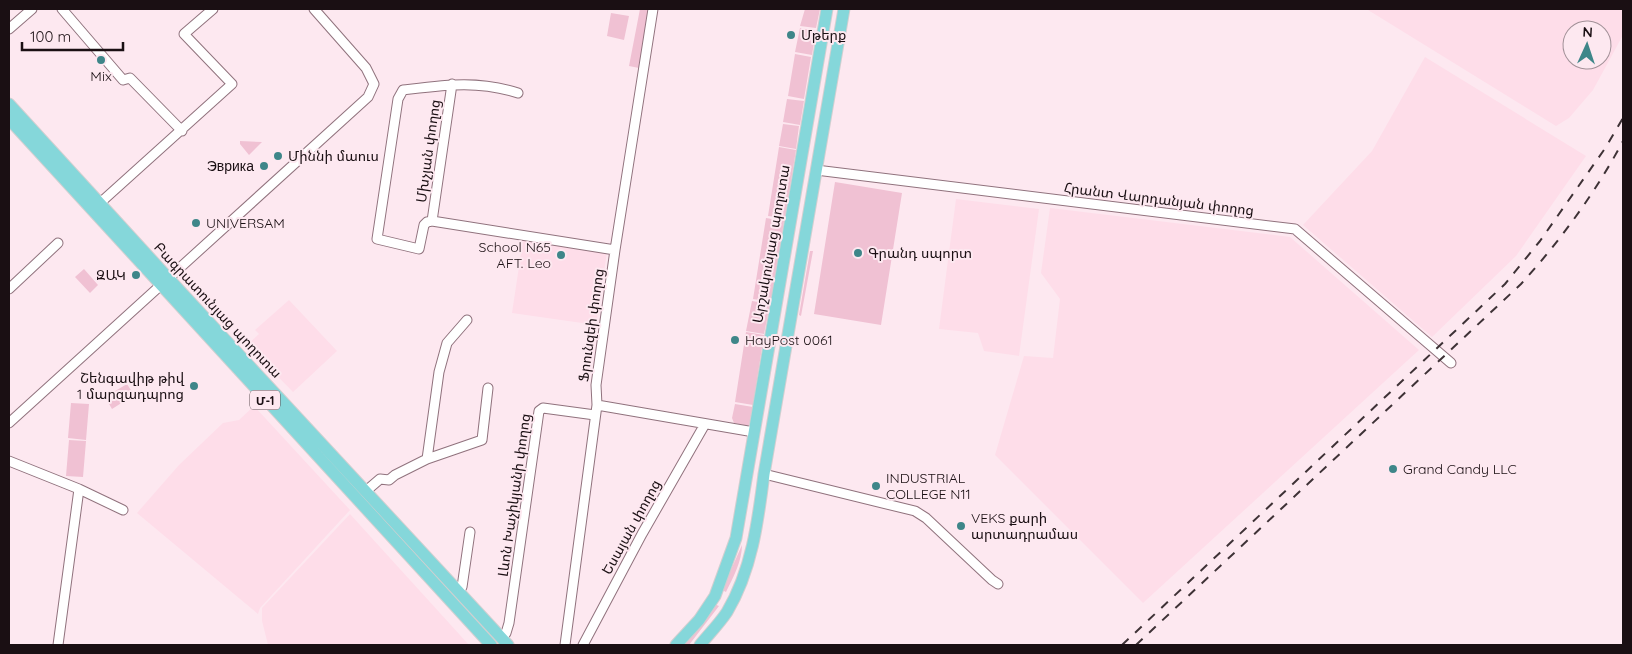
<svg xmlns="http://www.w3.org/2000/svg" width="1632" height="654" font-family="Quicksand,'Noto Sans Armenian',sans-serif">
<rect width="100%" height="100%" fill="#fde8f0"/>
<!-- built -->
<path fill="#fedde9" fill-rule="evenodd" d="M1368 9H1623V35L1593 90 1569 118 1556 126 1368 10ZM1572 30H1602V60H1572Z
M1425 57 1586 156 1516 256 1432 337 1303 225 1372 151Z
M956 199 1039 209 1019 356 984 351 978 333 939 329Z
M1050 208 1290 237 1419 350 1143 603 995 455 1024 356 1053 358 1060 299 1041 273Z
M523 240 607 252 596 325 512 313Z
M289 300 337 351 293 392 247 345 259 334 255 330Z
M254 406 350 510 260 608 258 614 137 513 179 465 223 423 239 420Z
M350 514 469 645H268L262 621V608Z"/>
<!-- green -->
<path fill="#f0c1d3" d="M640 9H648L639 68 629 66Z
M805 9H820L816 28 800 26Z
M611 13 629 16 624 40 607 36Z
M800 28 816 31 812 55 795 52Z
M795 54 811 57 804 99 788 96Z
M787 99 804 101 800 125 783 122Z
M783 124 799 126 796 149 779 146Z
M240 141 262 142 249 155 240 144Z
M779 147 796 150 785 218 768 216Z
M835 182 902 193 881 325 814 314Z
M766 218 784 221 771 302 753 299Z
M810 251H813L801 316 799 315Z
M84 269 98 285 90 293 75 277Z
M752 301 770 304 764 334 746 331Z
M746 332 764 335 753 405 735 402Z
M127 384 134 395 112 409 105 397Z
M71 403 89 404 86 440 68 438Z
M735 404 753 407 749 426 734 423 732 418Z
M69 440 86 441 83 477 66 476Z
M742 545C742 561 733 578 726 592L722 590Z
M714 604 719 606 689 645H683Z"/>
<g fill="none" stroke-linecap="round" stroke-linejoin="round">
<defs>
<path id="minor" d="M62 9 123 80 130 78 182 131
M9 29 32 9
M518 93C477 80 445 85 403 90L398 99 377 239 419 249 424 225 427 222 432 221 615 250
M816 170 1295 229 1451 363
M100 203 232 84 184 34 213 9
M432 221 452 84
M9 289 58 243
M597 405 754 432
M9 423 368 97 374 84 366 68 314 9
M427 459 482 440 488 388
M9 461 79 489 123 510
M764 474 915 511 926 518 992 580 998 584
M366 491 380 479 389 480 395 475 427 459 439 372 447 343 467 320
M457 590 462 587 470 532
M502 638 506 633 509 623 539 411 543 408 595 415
M58 645 79 489
M565 645 597 405 596 385 615 250 653 9
M583 645 642 534 705 424"/>
<path id="major" d="M9 104 181 292 508 645
M9 119 491 645
M676 645 699 620 715 596 736 538 827 9
M700 645C709 634 719 624 727 612 752 570 758 521 764 474L844 9"/>
</defs>
<!-- minor casing -->
<use href="#minor" stroke="#90727d" stroke-width="11"/>
<!-- major casing -->
<use href="#major" stroke="#d1cfd0" stroke-width="13"/>
<!-- minor -->
<use href="#minor" stroke="#fff" stroke-width="9"/>
<!-- major -->
<use href="#major" stroke="#85d7da" stroke-width="11"/>
<!-- rail -->
<path stroke="#3e3236" stroke-width="2" stroke-dasharray="9 9" stroke-linecap="butt" d="M1122 645 1505 284 1540 241 1606 147 1623 118
M1136 645 1521 284C1560 241 1596 192 1623 141"/>
</g>
<!-- markers -->
<g fill="#3e8689" stroke="#fde8f0" stroke-width="2">
<circle cx="791" cy="35" r="5"/>
<circle cx="101" cy="60" r="5"/>
<circle cx="278" cy="156" r="5"/>
<circle cx="264" cy="166" r="5"/>
<circle cx="196" cy="223" r="5"/>
<circle cx="858" cy="253" r="5"/>
<circle cx="561" cy="255" r="5"/>
<circle cx="136" cy="275" r="5"/>
<circle cx="735" cy="340" r="5"/>
<circle cx="194" cy="386" r="5"/>
<circle cx="1393" cy="469" r="5"/>
<circle cx="876" cy="486" r="5"/>
<circle cx="961" cy="526" r="5"/>
</g>
<g text-anchor="middle" dominant-baseline="central" stroke-width="4" stroke-linejoin="round" paint-order="stroke">
<!-- shield labels -->
<rect fill="#fde8f0" stroke="#5e5055" stroke-width="1" x="250" y="390.5" width="30" height="19" rx="4"/>
<g font-size="12" font-weight="bold" fill="#1a0f13">
<text x="265" y="400">Մ-1</text>
</g>
<!-- poi labels -->
<g font-size="14" fill="#1a0f13" stroke="#fde8f0" text-anchor="start">
<text x="801" y="35">Մթերք</text>
<text x="101" y="76" text-anchor="middle">Mix</text>
<text x="288" y="156">Միննի մաուս</text>
<text x="254" y="166" text-anchor="end">Эврика</text>
<text x="206" y="223">UNIVERSAM</text>
<text x="551" y="247" text-anchor="end">School N65<tspan x="551" dy="16">AFT. Leo</tspan></text>
<text x="868" y="253">Գրանդ սպորտ</text>
<text x="126" y="275" text-anchor="end">ԶԱԿ</text>
<text x="745" y="340">HayPost 0061</text>
<text x="184" y="378" text-anchor="end">Շենգավիթ թիվ<tspan x="184" dy="16">1 մարզադպրոց</tspan></text>
<text x="1403" y="469">Grand Candy LLC</text>
<text x="886" y="478">INDUSTRIAL<tspan x="886" dy="16">COLLEGE N11</tspan></text>
<text x="971" y="518">VEKS քարի<tspan x="971" dy="16">արտադրամաս</tspan></text>
</g>
<!-- street labels -->
<g font-size="14" fill="#1a0f13" stroke="#fde8f0">
<text transform="translate(428 151) rotate(-82)">Մխչյան փողոց</text>
<text transform="translate(1159 199) rotate(7)">Հրանտ Վարդանյան փողոց</text>
<text transform="translate(771 244) rotate(-80)">Արշակունյաց պողոտա</text>
<text transform="translate(218 310) rotate(47)">Բագրատունյաց պողոտա</text>
<text transform="translate(591 325) rotate(-82)">Ֆրունզեի փողոց</text>
<text transform="translate(514 495) rotate(-82)">Լևոն Խաչիկյանի փողոց</text>
<text transform="translate(631 527) rotate(-61)">Եսայան փողոց</text>
</g>
</g>
<!-- border -->
<rect width="1632" height="654" fill="none" stroke="#1a0f13" stroke-width="20"/>
<!-- north arrow -->
<g transform="translate(1587 45) rotate(3)"><circle r="24" fill="#fde8f0" stroke="#a29198"/>
<path d="M0-4L9 19L0 12L-9 19Z" fill="#3e8689"/>
<text y="-8" font-size="14" font-weight="bold" text-anchor="middle" fill="#1a0f13">N</text>
</g>
<!-- scale -->
<path d="M22 42v8h101v-8" fill="none" stroke="#1a0f13" stroke-width="2.5"/>
<text x="30" y="42" font-size="15" fill="#1a0f13" stroke="#fde8f0" stroke-width="4" paint-order="stroke">100 m</text>
</svg>
